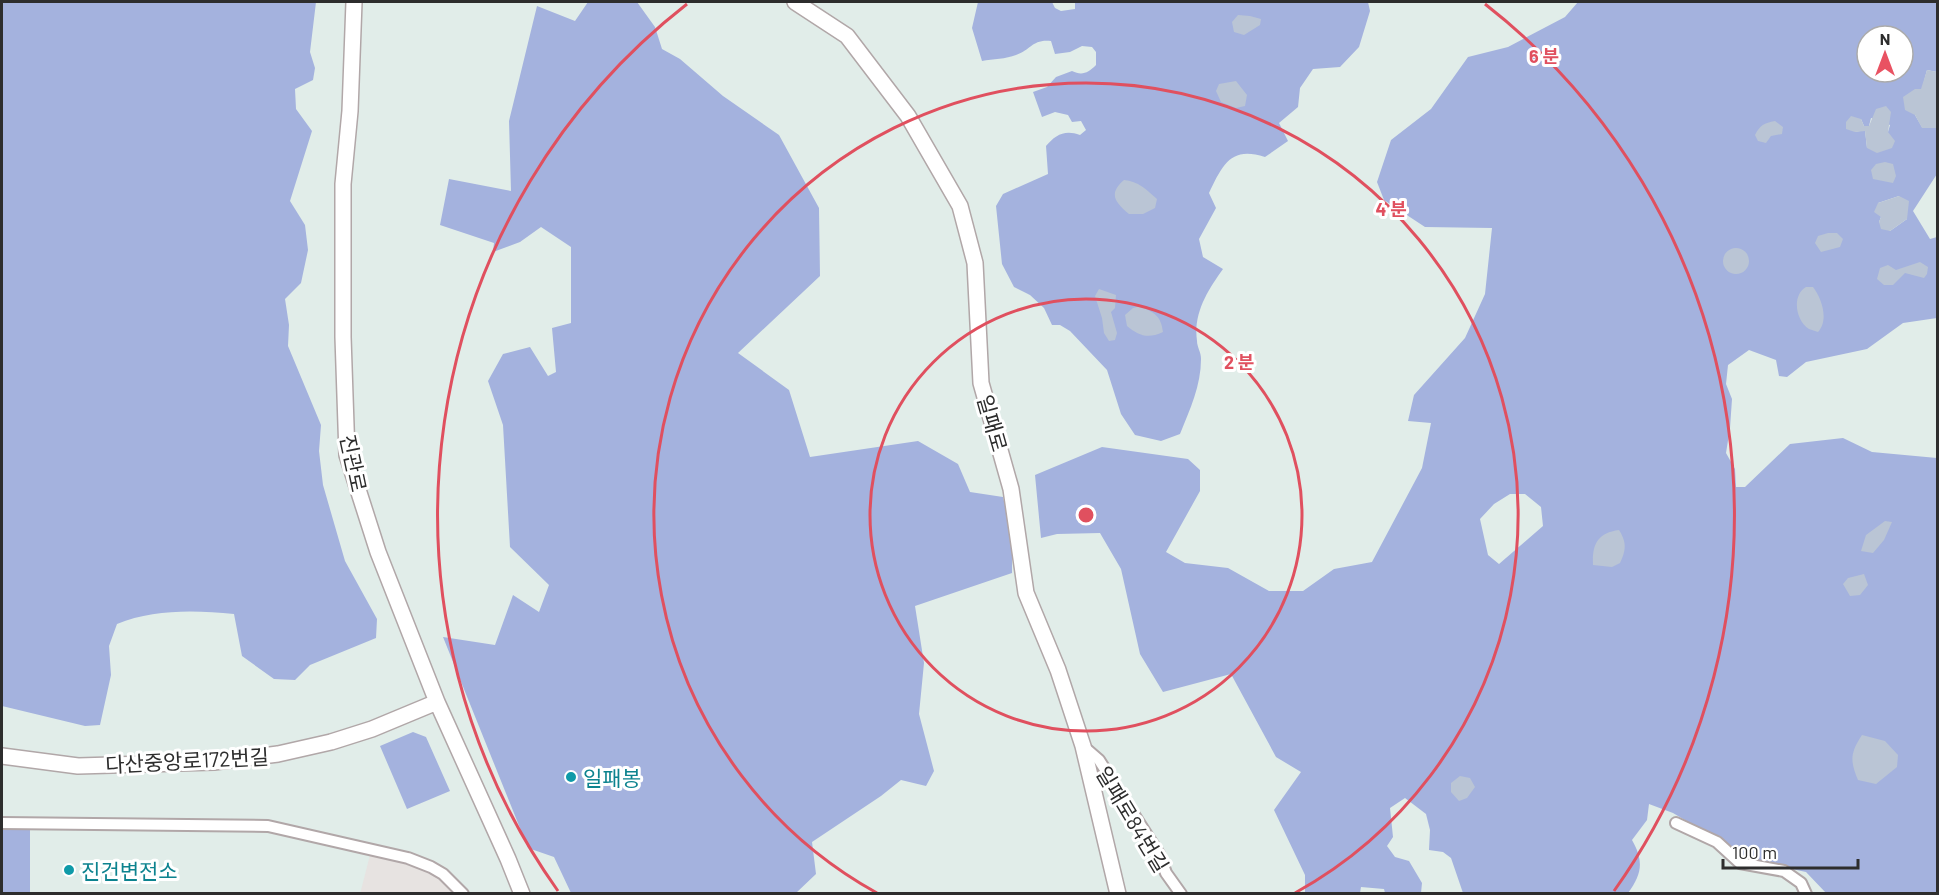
<svg xmlns="http://www.w3.org/2000/svg" width="1939" height="895" font-family="Barlow,'Noto Sans KR',sans-serif">
<rect width="100%" height="100%" fill="#e1ede9"/>
<!-- industrial -->
<path fill="#e7e3e1" d="M370 855 406 863 428 871 440 878 457 894H360Z"/>
<!-- green -->
<path fill="#a4b2de" fill-rule="evenodd" d="M2 2H316L310 52 315 68 313 80 295 89 296 109 312 131 290 201 305 225 308 250 301 283 285 299 289 325 288 346 321 425 319 451 323 485 345 561 377 619 376 638 310 665 295 680 274 679 242 656 234 614C195 610 153 609 117 624L109 646 111 675 100 725 85 726 2 706Z
M588 2H637L655 27 662 49 680 59 723 96 779 135 819 208 820 276 738 353 789 390 810 457 918 441 958 464 970 492 1003 497 1012 533V573L915 606 924 663 919 714 934 771 926 786 901 780 881 796 812 842 816 874 796 893H571L554 857 528 848 443 637 495 645 513 595 539 612 549 585 510 547 503 425 488 381 503 354 530 347 548 376 556 372 552 328 571 323V247L541 227 520 242 493 252 494 243 440 225 449 179 511 191 509 121 537 6 575 21Z
M978 2H1052L1055 8 1061 11 1075 9V2H1368L1370 11 1359 47 1340 67 1313 69 1300 88 1298 107 1279 123 1288 141 1265 157C1231 146 1223 164 1209 193L1216 208 1199 239 1203 257 1223 269C1208 290 1193 313 1197 341 1197 347 1201 352 1201 359 1201 386 1190 409 1180 434L1161 441 1135 435 1121 414 1107 370 1070 331 1060 325H1052L1044 308 1030 295 1014 287 1002 264 996 206 1003 194 1048 174 1046 146C1055 135 1065 129 1080 135L1086 130 1081 121 1072 122 1068 115 1055 112 1042 117 1033 92 1047 87 1056 77 1072 71C1082 76 1088 73 1096 65V52L1092 47 1082 46 1070 52 1055 54 1051 41C1032 39 1031 50 1016 55 1006 59 993 59 982 61L972 28Z
M1578 2H1937V72L1927 70 1915 115 1922 127H1937V174L1913 211 1930 239 1937 237V318L1903 323 1867 349 1806 362 1787 377 1779 376 1776 360 1749 350 1728 365 1726 384 1732 399 1730 428 1726 453 1735 469 1736 487H1745L1790 444 1843 438 1872 452 1937 458V893H1826L1806 872 1754 861 1673 813 1649 804 1647 820 1632 840C1644 861 1642 874 1628 893H1463L1451 858 1443 852 1429 850 1430 830 1426 814 1405 798 1390 808 1393 837 1387 846 1395 857 1409 861 1422 883 1421 893H1385L1384 889 1361 887 1360 893H1305V875L1274 810 1301 772 1276 757 1231 674 1163 692 1140 654 1121 569 1100 533 1057 534 1041 538 1035 475 1102 447 1188 459 1200 470V491L1166 552 1185 563 1228 568 1269 591H1303L1334 569 1372 562 1422 468 1431 423 1408 421 1414 395 1465 338 1485 294 1492 228 1425 227 1384 200 1377 182 1391 140 1431 109 1468 57 1508 47 1565 17ZM1867 36H1903V72H1867ZM1871 118 1890 125 1888 132 1867 148 1865 130 1855 132 1861 119 1864 126H1869ZM1899 196 1907 219 1890 231 1879 222 1881 217 1878 203ZM1510 494H1525L1541 507 1543 526 1499 564 1488 555 1480 519 1494 504Z
M413 732 426 737 450 791 407 809 380 746Z
M2 830H30V893H2Z"/>
<!-- cemetery -->
<path fill="#bac5d5" d="M1238 15 1250 16 1261 19 1260 25 1244 35 1234 32 1232 22Z
M1927 70 1937 72V128H1922L1915 115 1905 110 1903 97 1915 89H1921Z
M1236 81 1247 95 1245 106 1236 108 1221 102 1216 91 1219 84Z
M1886 106 1891 112 1888 132 1895 141 1892 148 1877 153 1867 148 1865 131 1855 132 1846 129V122L1851 116 1861 119 1864 126H1869L1876 109Z
M1775 121 1783 127 1782 134 1771 136 1766 143 1758 141 1755 135C1760 125 1764 123 1775 121Z
M1885 162 1893 164 1896 176 1893 183 1873 179 1871 170 1876 164Z
M1124 180C1138 181 1147 190 1157 199L1155 208 1143 214H1129C1115 202 1108 194 1124 180Z
M1899 196 1909 201 1907 219 1890 231 1881 229 1879 222 1881 217 1874 212 1878 203Z
M1828 233H1837L1843 239 1840 247 1821 252 1815 243 1818 236Z
M1723 261a13 13 0 1 1 26 0a13 13 0 1 1-26 0Z
M1920 262 1928 267 1927 274 1924 278 1905 273 1893 285H1884L1877 279 1880 268 1888 265 1896 270Z
M1806 287H1813C1822 299 1829 320 1818 332 1815 331 1812 330 1809 329 1795 320 1792 295 1806 287Z
M1099 289 1116 295 1115 308 1111 312 1117 333 1115 340 1109 341 1104 333 1102 318 1095 296Z
M1140 306C1155 313 1161 316 1163 332 1148 339 1139 336 1127 326L1125 315 1133 308Z
M1885 521 1892 522 1884 540 1873 553 1861 551 1866 535Z
M1619 530C1627 543 1626 550 1620 563L1612 567 1593 565C1592 545 1597 533 1619 530Z
M1864 574 1868 585 1860 595 1850 596 1843 584 1848 578Z
M1862 735 1885 741 1898 755 1897 767 1876 784 1858 780C1850 761 1850 753 1862 735Z
M1460 776 1470 778 1475 787 1467 798 1459 801 1451 792V783Z"/>
<g fill="none" stroke-linecap="round" stroke-linejoin="round">
<defs>
<path id="street" d="M1084 747 1099 760 1159 854 1166 873 1181 894
M2 823 268 826 408 858 431 867 443 874 463 894
M1676 823 1717 842 1740 863 1784 871 1801 883 1806 894"/>
<path id="secondary" d="M354 2 350 111 343 184V337L347 455 378 552 437 702 508 859 522 894
M795 2 847 36 908 116 960 206 975 263 981 383 1011 489 1026 593 1058 670 1083 746 1118 894
M2 756 78 766 214 762 278 754 331 742 372 729 437 702"/>
</defs>
<!-- street casing -->
<use href="#street" stroke="#b1a7a8" stroke-width="14"/>
<!-- secondary casing -->
<use href="#secondary" stroke="#b1a7a8" stroke-width="18"/>
<!-- street -->
<use href="#street" stroke="#fff" stroke-width="10"/>
<!-- secondary -->
<use href="#secondary" stroke="#fff" stroke-width="15"/>
</g>
<!-- distance rings -->
<g fill="none" stroke="#e0505f" stroke-width="3">
<circle cx="1086" cy="515" r="216"/>
<path d="M877 893A432 432 0 1 1 1295 893"/>
<path d="M558 891A648 648 0 0 1 687 4M1485 4A648 648 0 0 1 1614 891"/>
</g>
<!-- markers -->
<g fill="#0f9aa8" stroke="#fff" stroke-width="2">
<circle cx="571" cy="777" r="6"/>
<circle cx="69" cy="870" r="6"/>
</g>
<g text-anchor="middle" dominant-baseline="central" stroke-width="6" stroke-linejoin="round" paint-order="stroke">
<!-- street labels -->
<g font-size="21" fill="#2d2d2d" stroke="#fff">
<text transform="translate(993 423) rotate(74)">일패로</text>
<text transform="translate(354 463) rotate(78)">진관로</text>
<text transform="translate(187 760) rotate(-3)">다산중앙로172번길</text>
<text transform="translate(1133 819) rotate(59)">일패로84번길</text>
</g>
<!-- culture labels -->
<g font-size="21" fill="#0d838f" stroke="#fff" text-anchor="start">
<text x="583" y="777">일패봉</text>
<text x="81" y="870">진건변전소</text>
</g>
</g>
<circle cx="1086" cy="515" r="9" fill="#e0505f" stroke="#fff" stroke-width="3"/>
<g font-size="18" text-anchor="middle" font-weight="bold" fill="#e0505f" stroke="#fff" stroke-width="6" stroke-linejoin="round" paint-order="stroke">
<text x="1544" y="63">6 분</text>
<text x="1391" y="216">4 분</text>
<text x="1239" y="369">2 분</text>
</g>
<!-- border -->
<rect width="1939" height="895" fill="none" stroke="#2d2d2d" stroke-width="6"/>
<!-- north arrow -->
<g transform="translate(1885 54)"><circle r="28" fill="#ffffff" stroke="#ababab" stroke-width="1.5"/>
<path d="M0-4.5L10 22L0 15L-10 22Z" fill="#e95262"/>
<text y="-9" font-size="16" font-weight="bold" text-anchor="middle" fill="#2d2d2d">N</text>
</g>
<!-- scale -->
<path d="M1723 859v9h135v-9" fill="none" stroke="#2d2d2d" stroke-width="3"/>
<text x="1732" y="859" font-size="18" fill="#2d2d2d" stroke="#ffffff" stroke-width="4.5" paint-order="stroke">100 m</text>
</svg>
